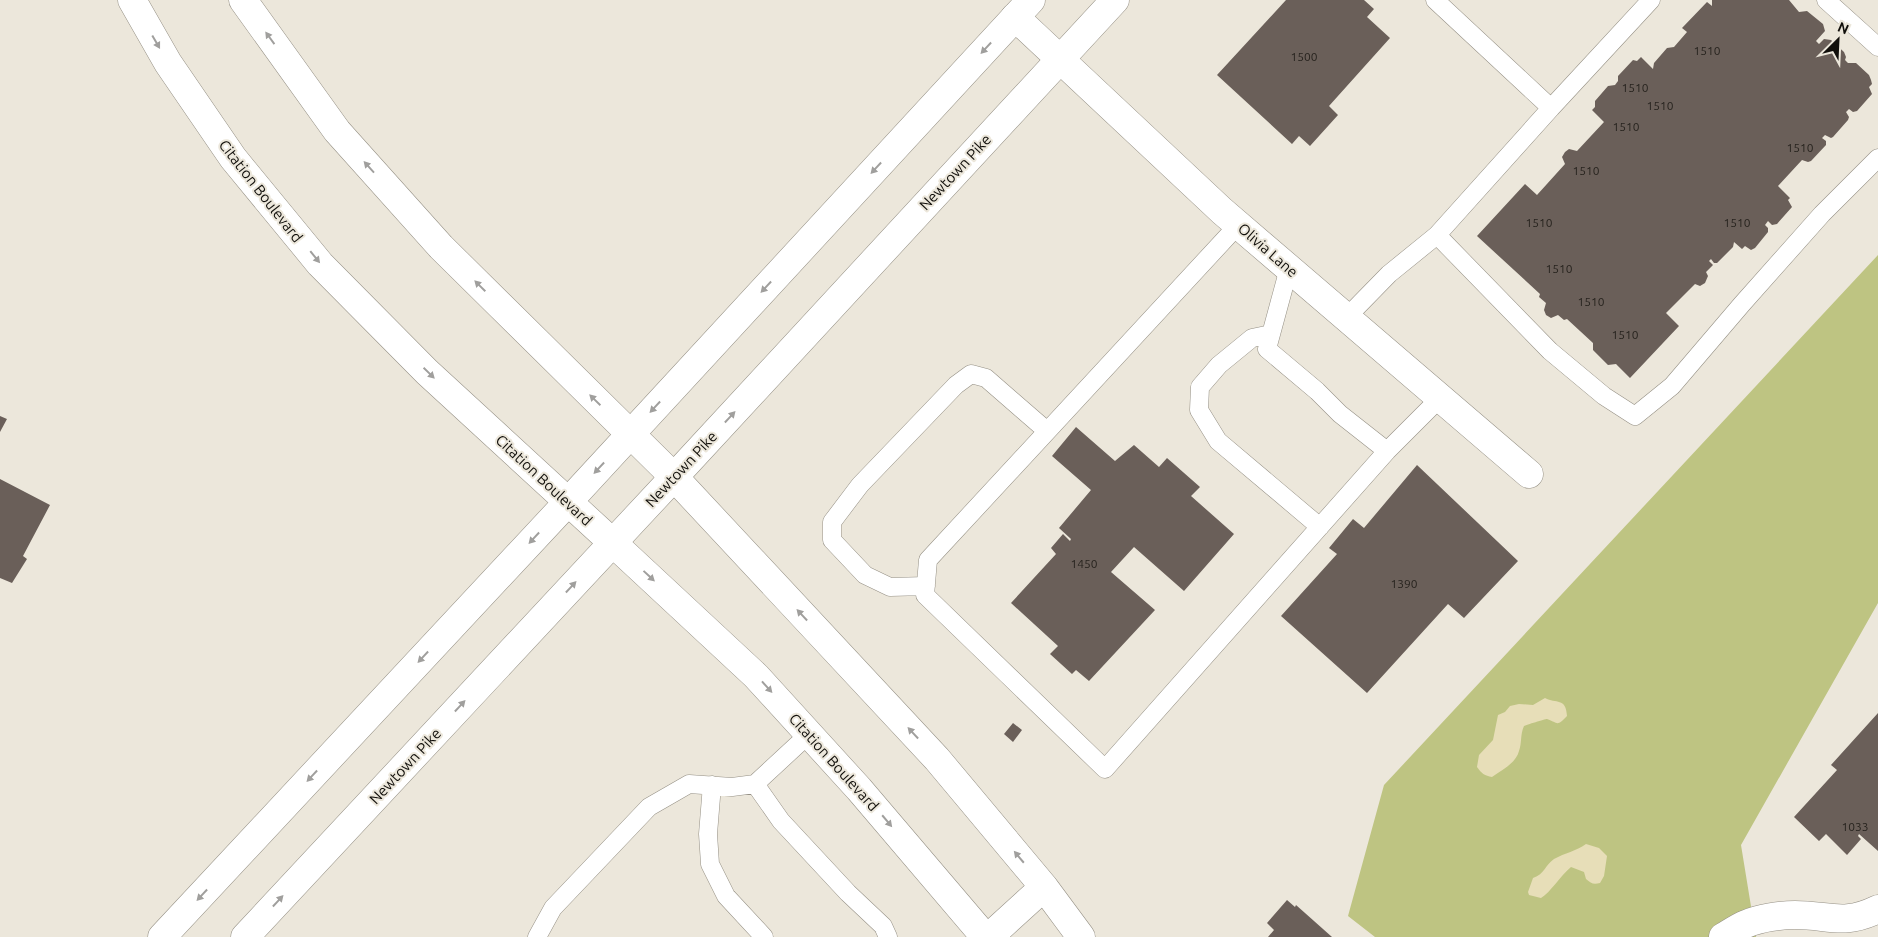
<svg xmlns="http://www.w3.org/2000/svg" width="1878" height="937" font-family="Ubuntu,sans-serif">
<rect width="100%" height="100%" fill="#ece7db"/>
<!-- green -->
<path fill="#bec482" d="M1878 255V603L1741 845 1756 937H1375L1348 916 1384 785Z"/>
<!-- sand -->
<path fill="#e7deb8" d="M1545 698C1556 704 1566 697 1567 716 1557 727 1558 723 1547 719 1545 719 1526 725 1524 726 1520 735 1522 743 1519 751 1516 763 1502 770 1492 777 1485 776 1481 773 1477 767L1479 755 1493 740 1498 715 1505 712 1510 706 1519 704 1533 705Z
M1586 844 1599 848 1607 856 1604 876 1600 883C1593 885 1591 883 1586 879L1584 872 1571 867C1561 875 1550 893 1541 898L1529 895 1528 892 1533 878C1545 874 1545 865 1554 859 1565 853 1576 851 1586 844Z"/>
<!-- building -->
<path fill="#6a5f59" d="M1286 0H1364L1374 9 1367 17 1390 38 1329 106 1338 115 1310 146 1299 136 1292 144 1217 75Z
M1712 0H1789L1799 12 1807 11 1823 24 1825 31 1816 41 1819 44 1824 39 1831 40 1844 52 1846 57 1845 60 1848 63H1856L1869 75 1871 80 1872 84 1869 87 1872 94 1857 111 1853 112 1849 109 1846 112 1849 117 1848 120 1833 137 1831 138 1825 135 1822 138 1826 141V145L1811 161 1808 162 1802 160 1778 186 1790 198 1788 200 1792 207 1777 224 1772 225 1768 221 1765 225 1768 228V232L1755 248 1751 250 1745 246 1742 249 1734 242 1733 247 1717 263H1714L1711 259 1709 261 1713 265 1706 272 1708 276 1705 283 1700 286 1695 284 1666 313 1679 326 1630 378 1616 364 1608 365 1593 350V343L1567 319 1564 320 1558 315 1551 318 1546 315 1544 310 1546 303 1539 297 1540 294 1477 236 1525 184 1537 195 1565 164 1562 157 1565 152 1569 149 1577 151 1604 122 1592 110 1595 107V101L1608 86 1615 85 1618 81V76L1633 60 1637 61 1641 57 1653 69 1654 63 1667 48 1674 47 1687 32 1682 28 1707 2 1712 6Z
M0 416 7 419 0 432Z
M1076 427 1115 461 1134 445 1159 467 1167 458 1200 487 1191 496 1234 534 1184 591 1134 547 1111 572 1155 610 1089 681 1076 670 1072 674 1050 654 1058 646 1011 603 1056 554 1051 548 1063 534 1070 541 1071 539 1059 528 1091 490 1052 456Z
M1417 465 1518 561 1464 618 1448 604 1367 693 1281 616 1337 554 1329 548 1353 519 1364 528Z
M0 479 50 505 23 556 27 559 12 583 0 578Z
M1878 713V851L1859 834 1858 836 1861 839 1847 855 1826 834 1819 841 1794 817 1837 770 1831 765Z
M1013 723 1022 730 1013 742 1004 734Z
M1287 900 1295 907 1296 905 1332 937H1268L1274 930 1267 923Z"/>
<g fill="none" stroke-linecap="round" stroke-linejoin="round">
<defs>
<path id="lane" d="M1826 0 1878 47
M1551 108 1651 0
M1238 225 928 560 925 595 1105 769 1387 451 1440 398
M1437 235 1550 351 1604 396 1635 416 1672 386 1742 304 1822 214 1878 158
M1289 268 1267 349 1317 391 1340 414 1387 451
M1346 318 1389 274 1437 235 1551 108 1435 0
M1271 334 1252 338 1219 365 1200 387 1199 410 1218 441 1320 527
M926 586 890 587 865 575 832 540V522L860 485 956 385 971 374 986 378 1047 431
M755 784 781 821 848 893 883 926 888 937
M712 785 708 834 710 864 726 896 764 937
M537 937 553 908 649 807 689 784 732 787 755 784 809 734"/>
<path id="street" d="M1015 17 1222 211 1529 474
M674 477 937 759 1044 887 1081 937
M613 543 756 676 859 789 985 937
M989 937 1044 887
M1723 937C1730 933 1738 927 1746 924 1760 918 1780 915 1795 915 1830 915 1843 926 1878 909"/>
<path id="secondary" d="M132 0 168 63 233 158 320 264 427 372 613 543
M243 0 337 131 441 247 674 477"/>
<path id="highway" d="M162 937 567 503 1031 0
M245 937 674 477 1115 0"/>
</defs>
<!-- lane casing -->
<use href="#lane" stroke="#959085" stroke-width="19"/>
<!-- street casing -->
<use href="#street" stroke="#959085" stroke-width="29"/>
<!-- secondary casing -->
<use href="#secondary" stroke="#959085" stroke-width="29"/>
<!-- highway casing -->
<use href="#highway" stroke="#959085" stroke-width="29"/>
<!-- lane -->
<use href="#lane" stroke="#fff" stroke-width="18"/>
<!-- street -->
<use href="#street" stroke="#fff" stroke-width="28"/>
<!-- secondary -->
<use href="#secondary" stroke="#fff" stroke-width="28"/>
<!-- highway -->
<use href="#highway" stroke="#fff" stroke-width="28"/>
</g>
<!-- one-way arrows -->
<defs><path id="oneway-solid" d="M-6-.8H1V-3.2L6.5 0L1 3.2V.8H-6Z" transform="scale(1.25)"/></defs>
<g fill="#a09f9d">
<use href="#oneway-solid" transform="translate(270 38) rotate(-126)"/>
<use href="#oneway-solid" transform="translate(156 42) rotate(60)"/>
<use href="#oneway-solid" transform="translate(986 48) rotate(133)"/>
<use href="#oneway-solid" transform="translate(369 167) rotate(-132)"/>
<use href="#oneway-solid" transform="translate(876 168) rotate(133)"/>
<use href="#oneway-solid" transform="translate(315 257) rotate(51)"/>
<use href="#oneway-solid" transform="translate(480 286) rotate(-135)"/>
<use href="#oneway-solid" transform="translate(766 287) rotate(133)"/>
<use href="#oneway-solid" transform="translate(429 373) rotate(44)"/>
<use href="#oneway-solid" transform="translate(595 400) rotate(-136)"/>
<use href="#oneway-solid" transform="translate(655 407) rotate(133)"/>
<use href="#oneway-solid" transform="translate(730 417) rotate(-47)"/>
<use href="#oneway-solid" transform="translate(599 468) rotate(133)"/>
<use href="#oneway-solid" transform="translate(534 538) rotate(133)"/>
<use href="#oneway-solid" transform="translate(649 576) rotate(43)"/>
<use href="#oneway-solid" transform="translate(571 587) rotate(-47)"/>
<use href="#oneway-solid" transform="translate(802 615) rotate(-133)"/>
<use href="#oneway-solid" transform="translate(423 657) rotate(133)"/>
<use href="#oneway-solid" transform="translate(767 687) rotate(48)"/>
<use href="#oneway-solid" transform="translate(460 706) rotate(-47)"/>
<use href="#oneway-solid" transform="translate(913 733) rotate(-133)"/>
<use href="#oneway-solid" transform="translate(312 776) rotate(133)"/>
<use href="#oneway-solid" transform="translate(887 821) rotate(50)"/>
<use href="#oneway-solid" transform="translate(1019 857) rotate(-130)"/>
<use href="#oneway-solid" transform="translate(202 895) rotate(133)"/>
<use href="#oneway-solid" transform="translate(278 901) rotate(-47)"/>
</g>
<g text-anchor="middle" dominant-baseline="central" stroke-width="4" stroke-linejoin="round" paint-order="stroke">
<!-- number labels -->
<g font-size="12" fill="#27231e">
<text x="1707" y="50">1510</text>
<text x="1304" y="56">1500</text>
<text x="1635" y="87">1510</text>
<text x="1660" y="105">1510</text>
<text x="1626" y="126">1510</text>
<text x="1800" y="147">1510</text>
<text x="1586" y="170">1510</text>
<text x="1539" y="222">1510</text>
<text x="1737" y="222">1510</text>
<text x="1559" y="268">1510</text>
<text x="1591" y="301">1510</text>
<text x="1625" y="334">1510</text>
<text x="1084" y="563">1450</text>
<text x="1404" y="583">1390</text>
<text x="1855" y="826">1033</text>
</g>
<!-- street labels -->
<g font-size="15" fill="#110f0b" stroke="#ece7db">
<text transform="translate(955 172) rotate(-47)">Newtown Pike</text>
<text transform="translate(261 191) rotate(52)">Citation Boulevard</text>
<text transform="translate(1268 250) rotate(41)">Olivia Lane</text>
<text transform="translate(681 469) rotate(-47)">Newtown Pike</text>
<text transform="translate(544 480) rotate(43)">Citation Boulevard</text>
<text transform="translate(834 762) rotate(48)">Citation Boulevard</text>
<text transform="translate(405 766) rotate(-47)">Newtown Pike</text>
</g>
</g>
<!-- north arrow -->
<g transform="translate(1838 40) rotate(24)" stroke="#ece7db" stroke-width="4" paint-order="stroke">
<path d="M0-4L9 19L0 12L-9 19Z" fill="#110f0b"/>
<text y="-8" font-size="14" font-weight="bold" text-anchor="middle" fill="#110f0b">N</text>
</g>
</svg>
